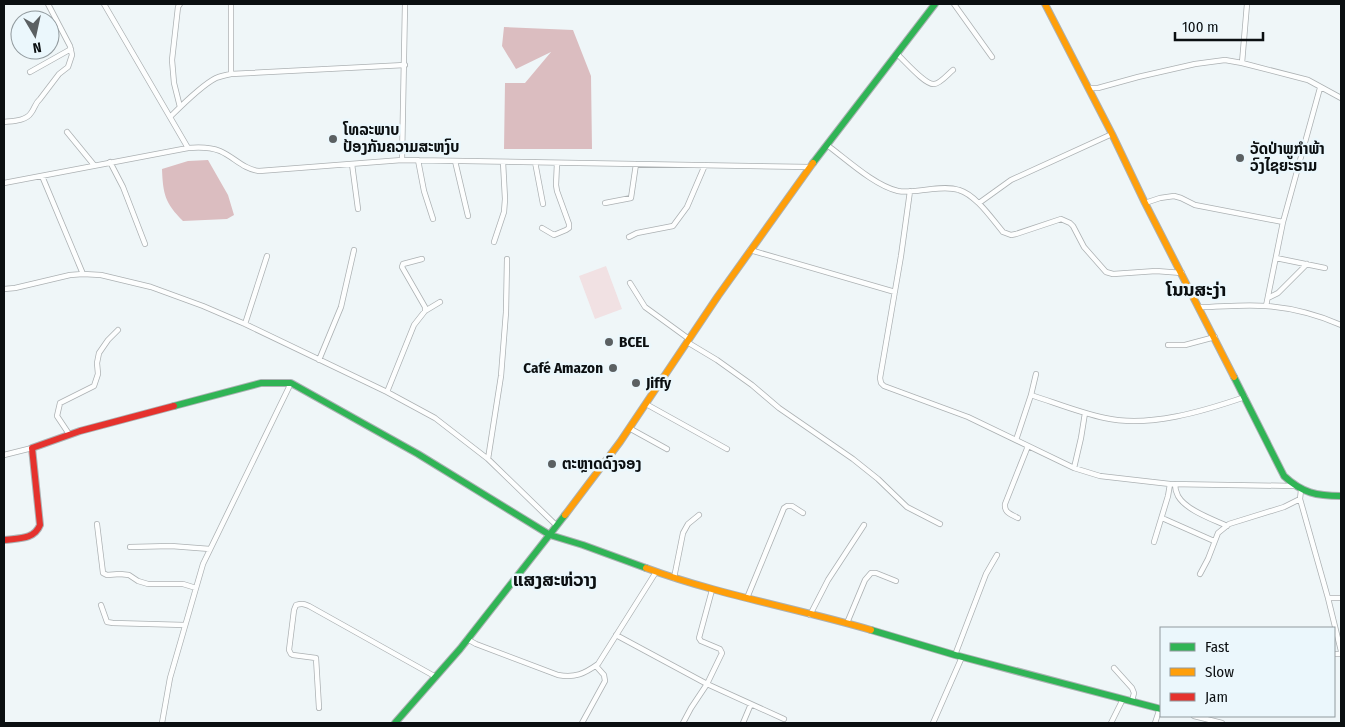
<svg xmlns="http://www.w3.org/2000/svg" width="1345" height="727" font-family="'Fira Sans Condensed','Noto Sans Lao',sans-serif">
<rect width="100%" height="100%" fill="#eff6f8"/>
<!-- green -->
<path fill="#f1e1e3" d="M606 266 622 309 595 319 579 276Z"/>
<!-- water -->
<path fill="#dbbdc0" d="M504 27 573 30 591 76 592 149H504L505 83H525L551 52 516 69 502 46Z
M208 160 228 195 234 215 227 219 183 221C165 203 163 194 162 169L188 161Z"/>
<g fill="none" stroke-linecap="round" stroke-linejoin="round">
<defs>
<path id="street" d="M104 4 188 148
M231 4V74
M954 4 992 57
M897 54C904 60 925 85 934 84 940 84 948 74 953 70
M1242 63 1247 4
M30 72 71 49
M1089 88H1098L1138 77 1195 64 1225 60 1242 63 1308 80 1341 98
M180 107 174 83 172 60 178 7 180 4
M171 116C181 106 204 84 216 78 221 76 226 75 231 74L405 65
M4 122C12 121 26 121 31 113 35 108 35 103 40 99L59 74 68 67 72 55 70 46 48 4
M67 132 94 165
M827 145C846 159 875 186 898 191 909 193 921 190 932 189 941 188 950 187 959 190 976 195 992 219 1003 232L1011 235 1016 234 1061 219 1070 223 1073 226 1084 247 1106 272 1113 274 1156 271 1182 273
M402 160 405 4
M418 160 424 191 433 219
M455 161 468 216
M110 162 123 187 145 244
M535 162 543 204
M352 164 358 209
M42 176 83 274
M4 183 188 148C199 147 210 147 220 151 234 157 243 169 259 171L402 160 810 167
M910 191 901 256 880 378 881 383 884 386 968 417 1074 468 1100 476 1170 484 1295 486
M605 203 631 198 636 164
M979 203 1011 180 1112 134
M1145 203 1160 198 1174 196 1181 198 1195 205 1283 222
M542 228 554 235 566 230 569 228V224L557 191 556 185 557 163
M629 237 637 233 673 226 687 207 705 165
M494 242 504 212 505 199 503 162
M750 250 895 292
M1276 258 1325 268
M422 259 403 264 402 267 425 307V311
M630 283 645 307 689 339
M4 289 15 288 70 275 83 274 101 275 151 287 203 306 245 324 387 392 435 418 488 459 557 526
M1268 298 1278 293 1307 264
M1266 306 1283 222 1320 88
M1199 307C1221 307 1244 304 1266 306 1291 308 1318 315 1341 325
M245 324 267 256
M687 342 717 360 752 385 779 408 853 459 878 479 907 507 940 524
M1168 345H1185L1215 337
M319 360 341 307 354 250
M387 392 414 325 425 311 440 302
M1031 395C1056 403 1080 413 1105 418 1149 428 1204 411 1245 397
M646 404 727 449
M629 428 667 449
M69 434 57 416 60 403 94 386 98 374 97 363 99 353 108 340 118 330
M1016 440 1031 395 1036 374
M4 455 32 448
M488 459 501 376 506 312 507 259
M1074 468 1081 438 1085 413
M1175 484C1175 488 1176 492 1178 496 1186 510 1212 519 1227 526
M1301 490 1300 499 1328 598 1341 651
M1018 518C1011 514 1004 513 1005 504L1028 446
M1162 518 1214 541
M97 524 103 573 107 575 120 574 129 575 138 581 148 584H183L196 588
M1154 542 1168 496 1170 484
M130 547 171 546 210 549
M1200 574 1208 559 1218 533 1229 524 1284 507 1300 499
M674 578 683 533 688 524 699 515
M747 598 784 508 787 506H792L803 513
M1328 598H1341
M101 605 107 622 113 623 185 625
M810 615 828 580 864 525
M847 623 865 580 871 573H876L896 581
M616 635 707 684 784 719
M467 639 476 644 558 675C575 678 584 674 598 664L656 572
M1334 654H1341
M955 655 986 574 997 555
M1114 668 1132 688 1134 693 1132 701
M319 708 316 658 293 655 291 654 289 650 294 610 296 605C302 603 304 604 309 606L436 677
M1194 716 1222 723
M162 723 170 678 203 564 291 383
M582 723 605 681 604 675 596 666
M683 723 691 708 707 684 722 653 720 649 701 641 699 638 712 590
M743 723 751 704
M933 723 962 657
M1111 723 1123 699
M1155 723 1160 708"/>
<path id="fast" d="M813 163 935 4
M1234 377 1284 476C1302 493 1317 496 1341 496
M174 406 261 383H291L418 454 550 535 583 545 646 568
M871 630 955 655 1161 709
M395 723 460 649 565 515"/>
<path id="slow" d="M1045 4 1112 134 1145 203 1234 377
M565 515 620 442 718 296 813 163
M646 568C719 595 796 608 871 630"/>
<path id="jam" d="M4 540C18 538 34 540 40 525L32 448 80 431 174 406"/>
</defs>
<!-- street casing -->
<use href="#street" stroke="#acb1b3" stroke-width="6"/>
<!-- fast casing -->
<use href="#fast" stroke="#acb1b3" stroke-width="8"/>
<!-- slow casing -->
<use href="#slow" stroke="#acb1b3" stroke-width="8"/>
<!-- jam casing -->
<use href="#jam" stroke="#acb1b3" stroke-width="8"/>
<!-- street -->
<use href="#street" stroke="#fdfefe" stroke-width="4.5"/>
<!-- fast -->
<use href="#fast" stroke="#30b455" stroke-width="6"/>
<!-- slow -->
<use href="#slow" stroke="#ff9f0a" stroke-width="6"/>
<!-- jam -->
<use href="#jam" stroke="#e5322d" stroke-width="6"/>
</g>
<!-- markers -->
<g fill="#5b6062" stroke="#ebf7fc" stroke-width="2">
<circle cx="333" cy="139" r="5"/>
<circle cx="1240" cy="158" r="5"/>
<circle cx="609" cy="342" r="5"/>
<circle cx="613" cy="368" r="5"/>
<circle cx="636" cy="383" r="5"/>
<circle cx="552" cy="464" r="5"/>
</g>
<g text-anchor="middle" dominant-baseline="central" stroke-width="5" stroke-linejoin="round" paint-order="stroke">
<!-- poi labels -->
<g font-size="15" font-weight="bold" fill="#0b0f11" stroke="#ebf7fc" text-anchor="start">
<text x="343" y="130">ໂທລະພາບ<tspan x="343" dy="17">ປ້ອງກັນຄວາມສະຫງົບ</tspan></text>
<text x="1250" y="149">ວັດປ່າພູກຳພ້າ<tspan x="1250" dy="17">ວົງໄຊຍະຣາມ</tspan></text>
<text x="619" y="342">BCEL</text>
<text x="603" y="368" text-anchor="end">Café Amazon</text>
<text x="646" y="383">Jiffy</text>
<text x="562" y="464">ຕະຫຼາດດົງຈອງ</text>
</g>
<!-- quarter labels -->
<g font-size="18" font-weight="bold" fill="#0b0f11" stroke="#ebf7fc">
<text x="1196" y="290">ໂນນສະງ່າ</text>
<text x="555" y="580">ແສງສະຫ່ວາງ</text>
</g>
</g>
<!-- border -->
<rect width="1345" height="727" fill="none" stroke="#0b0f11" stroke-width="10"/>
<!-- legend -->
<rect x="1160" y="627" width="175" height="90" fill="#ebf7fc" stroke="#919a9e"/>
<rect x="1170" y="643" width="25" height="8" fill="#30b455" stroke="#919a9e"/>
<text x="1205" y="652" font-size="15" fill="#0b0f11">Fast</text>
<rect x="1170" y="668" width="25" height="8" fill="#ff9f0a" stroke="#919a9e"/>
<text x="1205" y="677" font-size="15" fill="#0b0f11">Slow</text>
<rect x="1170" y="693" width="25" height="8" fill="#e5322d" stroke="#919a9e"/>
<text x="1205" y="702" font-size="15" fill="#0b0f11">Jam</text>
<!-- north arrow -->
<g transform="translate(35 35) rotate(171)"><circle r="24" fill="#ebf7fc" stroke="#919a9e"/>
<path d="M0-4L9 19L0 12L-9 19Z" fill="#5b6062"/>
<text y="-8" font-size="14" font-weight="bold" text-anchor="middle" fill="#0b0f11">N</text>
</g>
<!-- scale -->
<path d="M1175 32v8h88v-8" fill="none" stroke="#0b0f11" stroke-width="2.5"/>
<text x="1182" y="32" font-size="15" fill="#0b0f11" stroke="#ebf7fc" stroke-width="4" paint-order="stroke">100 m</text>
</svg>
